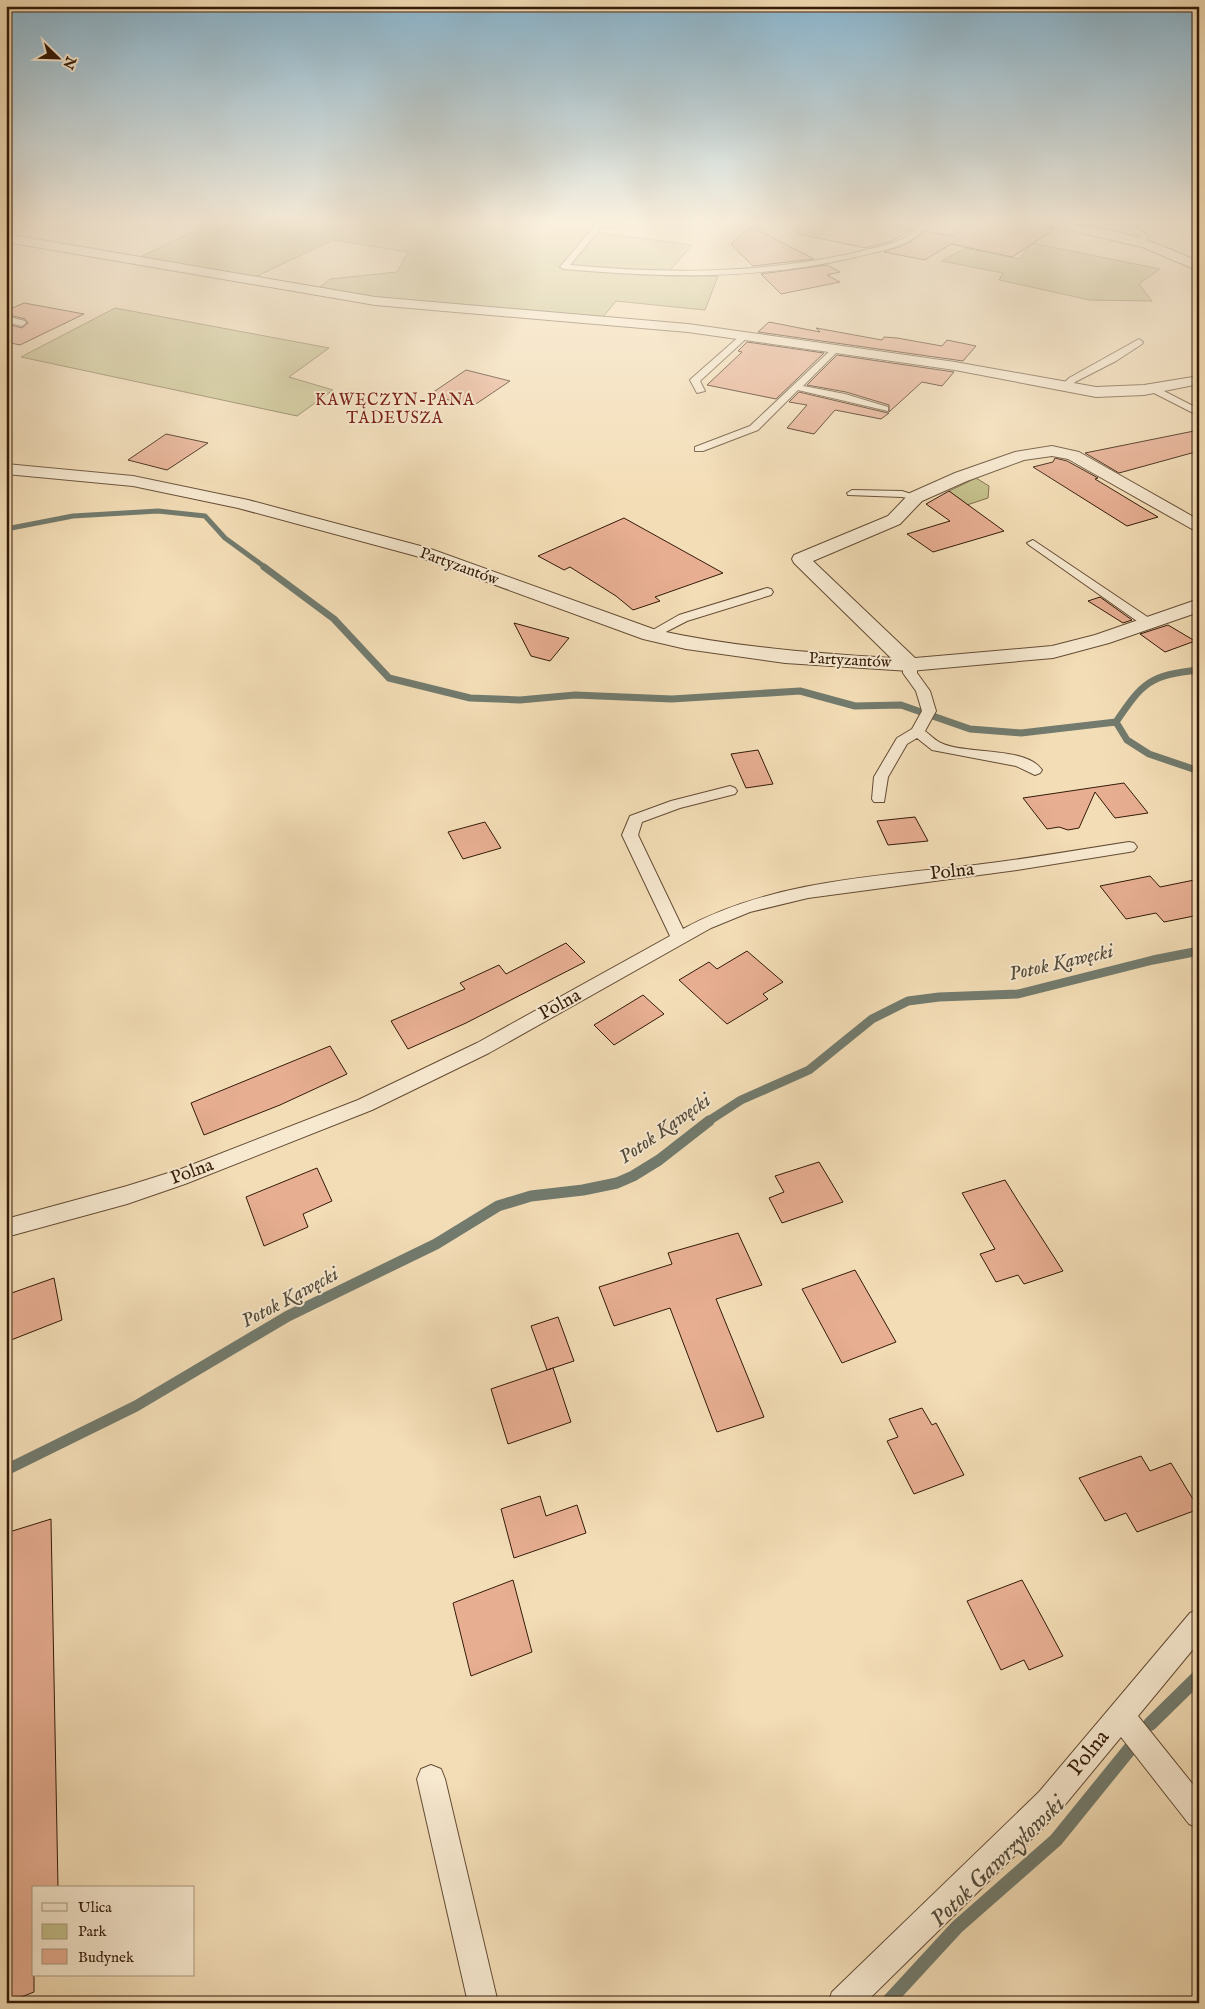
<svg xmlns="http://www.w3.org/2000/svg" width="1205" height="2009" font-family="'IM FELL English',serif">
<rect width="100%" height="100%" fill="#f3ddb6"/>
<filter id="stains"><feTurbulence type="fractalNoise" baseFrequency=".004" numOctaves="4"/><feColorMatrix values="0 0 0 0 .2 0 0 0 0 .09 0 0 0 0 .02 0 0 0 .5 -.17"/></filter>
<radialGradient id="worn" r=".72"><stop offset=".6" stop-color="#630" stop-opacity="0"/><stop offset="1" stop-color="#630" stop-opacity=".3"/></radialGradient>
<!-- green -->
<path fill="#c3bf89" stroke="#7c6d48" d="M264 223H525L692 245 665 276H718L705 310 616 301 603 317 395 302 318 289 330 279 397 272 408 252 333 240 255 277 136 259 205 226 252 228Z
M1031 243 1160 269 1139 284 1152 301 1090 300 999 280 1003 273 942 261 965 248 1020 259Z
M115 308 329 348 289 377 333 390 297 416 21 357Z
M976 478 989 486 988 498 967 505 949 491Z"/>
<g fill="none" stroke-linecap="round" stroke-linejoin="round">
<!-- stream-far4 -->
<path stroke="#727b6e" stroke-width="5" d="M6 529 73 516 158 511 205 516 225 538 266 568"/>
<!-- stream-far3 -->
<path stroke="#727b6e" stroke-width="7" d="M264 567 334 619 389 678 470 698 520 700 575 695 672 699 800 691 855 706 901 705 970 729 1021 733 1116 722
M1199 670C1150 675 1143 682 1116 722L1127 740 1149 754 1199 771"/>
<!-- stream-far2 -->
<path stroke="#727b6e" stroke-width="9" d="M707 1122 741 1100 809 1070 872 1019 908 1001 939 997 1018 994 1153 960 1199 951"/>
<!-- stream-far1 -->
<path stroke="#727b6e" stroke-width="11" d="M6 1470 136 1406 288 1316 436 1244 498 1206 531 1196 583 1190 617 1183 633 1176 659 1160 709 1121"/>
<!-- stream -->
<path stroke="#727b6e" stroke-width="14" d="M1150 1724 1199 1676
M887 2003 957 1927 1056 1840 1133 1745"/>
</g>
<!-- building -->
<path fill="#e7ae92" stroke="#341b08" d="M799 223H878L913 229 892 241 866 248 798 234Z
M971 223H1044L1048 227 1055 229 1012 257 951 244 925 260 884 252 907 244 925 231 952 236Z
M748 228 758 230 814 259 753 266 731 244Z
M827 265 840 272 827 275 840 282 781 294 761 274Z
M24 303 84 314 20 345 6 342V324L22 328 28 323 25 319 6 314V311Z
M769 322 820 332 816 328 882 340 884 337 897 338 942 346 947 340 976 346 963 361 758 332Z
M747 342 824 353 776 399 707 385 742 352 738 351Z
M837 355 954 372 942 386 922 382 889 412V405L846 392 807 385Z
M466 370 510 381 473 406 429 395Z
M799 392 888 413H889L881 419 835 410 814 434 787 428 807 405 789 402Z
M1199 430V451L1119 473 1085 453Z
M166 434 208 443 167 470 128 460Z
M1055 458 1067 461 1098 478 1095 479 1158 517 1127 526 1033 467 1053 462Z
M949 491 1004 531 933 552 907 534 950 521 926 504Z
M624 518 723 573 655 597 660 601 633 610 616 596 570 567 564 570 538 556Z
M1100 597 1132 620 1123 623 1088 601Z
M514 623 569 638 550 661 531 656Z
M1168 625 1195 641 1165 652 1140 634Z
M758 750 773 784 746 788 731 754Z
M1124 783 1148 813 1115 818 1095 792 1079 828 1068 830 1059 827 1047 829 1023 798Z
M915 817 928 841 888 845 877 821Z
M485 822 501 848 463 859 448 832Z
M1150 876 1160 887 1199 879V915L1164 922 1156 913 1126 919 1100 886Z
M566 943 585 962 466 1023 408 1049 391 1021 465 989 460 983 499 965 506 974Z
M747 951 783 982 763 994 768 999 727 1024 679 980 709 962 717 969Z
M643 995 664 1014 614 1045 594 1025Z
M330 1046 347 1074 280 1105 204 1135 191 1103Z
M819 1162 843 1202 782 1223 769 1198 784 1192 775 1176Z
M317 1168 332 1201 303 1214 308 1227 264 1246 246 1197Z
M1005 1180 1018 1201 1063 1271 1024 1284 1018 1275 996 1282 980 1254 995 1249 962 1193Z
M738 1233 762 1285 716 1299 764 1417 717 1432 670 1308 614 1326 599 1287 672 1264 668 1253Z
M855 1270 896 1342 842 1363 802 1289Z
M54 1278 62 1320 6 1342V1295Z
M558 1317 574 1361 547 1370 531 1326Z
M553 1368 571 1422 508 1444 491 1389Z
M922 1408 932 1425 936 1423 964 1475 914 1494 887 1441 898 1437 889 1419Z
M1141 1456 1150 1471 1171 1463 1199 1509 1137 1532 1126 1513 1105 1521 1079 1478Z
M540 1496 546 1516 577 1505 586 1533 514 1558 501 1509Z
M51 1519 58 1888H34V1992L6 2003V1533Z
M513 1580 532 1652 471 1676 453 1603Z
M1022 1580 1063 1656 1029 1670 1024 1660 1001 1670 967 1601Z"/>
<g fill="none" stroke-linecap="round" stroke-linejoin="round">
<defs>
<path id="service" d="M640 223 637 226 601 228 570 265C667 274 762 274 858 252 881 246 907 243 922 223H930C912 247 883 250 856 257 759 280 662 278 564 269L560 267 596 224Z
M1122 223H1131L1150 237 1140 243H1134V239L1141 237Z
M6 316 25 321 26 323 22 326 6 322Z
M742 334 749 336 700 381 705 391 697 393 690 380 692 378Z
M1139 339 1143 342 1142 344 1116 361 1075 382 1068 389 1060 387 1069 378Z
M835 346 840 349 803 386 845 394 888 407V411L798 390 758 430 703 451H695V447L750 426Z
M1150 387H1156L1199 409V416L1150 391Z
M852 490 902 491 921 497 916 500 902 497 848 495 847 493Z
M1033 540 1152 620 1154 623 1152 626H1144L1029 545 1027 543Z
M767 588 771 589 773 592 771 595 687 621 654 638 650 639 644 635 679 615Z
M910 661 917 665V673L930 691 936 711 925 731C930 735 936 741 941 743 965 755 1026 746 1042 770L1040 773 1035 775 1016 766 932 750 917 738 907 744 888 777 884 802H874L872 799 874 777 897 738 912 729 922 711 916 691 903 673V665Z
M730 786 735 788 737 791 735 794 680 808 642 822 638 835 683 929C770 881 877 876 975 865 1026 859 1078 850 1129 842L1134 843 1137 847 1134 851 1129 852 1017 870 808 898 750 912 711 928 489 1053 372 1110 185 1184 127 1204 6 1237V1219L127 1186 181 1169 358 1100 477 1043 670 936 622 835 630 816 671 801Z
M1199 1609V1642L1138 1716 1199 1792V1828L1189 1824 1121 1737 1059 1812 865 2003H828L832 1992 1039 1792 1190 1613Z
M431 1765 441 1769 445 1779 498 2003H468L417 1779 421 1769Z"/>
<path id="minor" d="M1046 223C1098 223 1152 239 1199 262V271L1142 247 1048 225Z
M6 234 375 297 688 324 955 362 1096 387 1144 385 1199 376V384L1144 395 1096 397 955 370 688 332 375 305 6 242Z
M1052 446 1079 452 1199 520V533L1068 459 1052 456 1024 460 967 481 922 501 900 524 813 561 915 658 1052 646 1095 635 1199 599V612L1109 643 1053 658 910 671 785 663 686 649 643 639 416 556 238 508 133 486 6 474V464L133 476 248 500 428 548 656 630C733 647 812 653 891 658L794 563 792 559 794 555 888 516 910 493 955 473 1015 452Z"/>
</defs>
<!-- service casing -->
<use href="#service" stroke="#644c34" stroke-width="2"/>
<!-- minor casing -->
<use href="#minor" stroke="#644c34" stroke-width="2"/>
<!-- path -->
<path stroke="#341b08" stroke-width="1" stroke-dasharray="0.5 1" stroke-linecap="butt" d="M1182 236 1199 235"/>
<!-- service -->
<use href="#service" fill="#f7e9d0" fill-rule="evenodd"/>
<!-- minor -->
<use href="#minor" fill="#f7e9d0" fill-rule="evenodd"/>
</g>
<!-- sky -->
<linearGradient id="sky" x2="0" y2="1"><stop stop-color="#89b7d2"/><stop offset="0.44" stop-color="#faf0de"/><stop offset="1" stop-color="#faf0de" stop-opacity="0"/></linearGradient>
<rect width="1205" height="504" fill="url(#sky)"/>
<g text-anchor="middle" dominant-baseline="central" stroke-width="4" stroke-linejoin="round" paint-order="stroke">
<!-- far-neighbourhood labels -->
<g font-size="16" letter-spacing="1" fill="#7a1f14" stroke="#f7e9d0">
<text x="395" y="401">KAWĘCZYN-PANA<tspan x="395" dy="18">TADEUSZA</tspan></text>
</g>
<!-- far-street labels -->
<g font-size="16" fill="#341b08" stroke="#f7e9d0">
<text transform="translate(459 567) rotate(20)">Partyzantów</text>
<text transform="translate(850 661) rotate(3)">Partyzantów</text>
</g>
<!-- street labels -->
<g font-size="19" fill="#341b08" stroke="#f7e9d0">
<text transform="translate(952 872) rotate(-6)">Polna</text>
<text transform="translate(560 1005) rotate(-29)">Polna</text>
<text transform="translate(192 1172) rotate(-20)">Polna</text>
</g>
<!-- water labels -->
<g font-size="20" font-style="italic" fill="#534b3b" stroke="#f7e9d0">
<text transform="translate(1061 963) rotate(-13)">Potok Kawęcki</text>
<text transform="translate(665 1129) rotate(-35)">Potok Kawęcki</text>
<text transform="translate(290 1298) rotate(-28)">Potok Kawęcki</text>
</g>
<!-- near-street labels -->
<g font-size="22" fill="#341b08" stroke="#f7e9d0">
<text transform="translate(1089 1753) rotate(-51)">Polna</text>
</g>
<!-- near-water labels -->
<g font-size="24" font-style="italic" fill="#534b3b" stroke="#f7e9d0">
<text transform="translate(998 1862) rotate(-44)">Potok Gawrzyłowski</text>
</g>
</g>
<!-- margin -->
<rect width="1205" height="2009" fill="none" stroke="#f3ddb6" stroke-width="25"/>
<rect x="8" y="8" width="1190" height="1994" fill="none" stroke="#341b08" stroke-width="2.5"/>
<rect x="12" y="12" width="1180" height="1984" fill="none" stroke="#341b08"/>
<!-- legend -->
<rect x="32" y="1886" width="162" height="90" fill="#f7e9d0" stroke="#a99780"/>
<rect x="42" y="1903" width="25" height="8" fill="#f7e9d0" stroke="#a99780"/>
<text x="78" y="1912" font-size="15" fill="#341b08">Ulica</text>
<rect x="42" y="1924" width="25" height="15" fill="#c3bf89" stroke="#a99780"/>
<text x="78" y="1936" font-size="15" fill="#341b08">Park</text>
<rect x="42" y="1949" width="25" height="15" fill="#e7ae92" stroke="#a99780"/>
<text x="78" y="1962" font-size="15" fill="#341b08">Budynek</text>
<!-- north arrow -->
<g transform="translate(58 58) rotate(113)" stroke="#f7e9d0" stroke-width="4" paint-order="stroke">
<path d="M0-4L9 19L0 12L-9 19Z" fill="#341b08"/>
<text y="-8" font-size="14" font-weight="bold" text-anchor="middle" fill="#341b08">N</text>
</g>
<rect width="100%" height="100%" filter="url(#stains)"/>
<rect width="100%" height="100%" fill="url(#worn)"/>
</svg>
